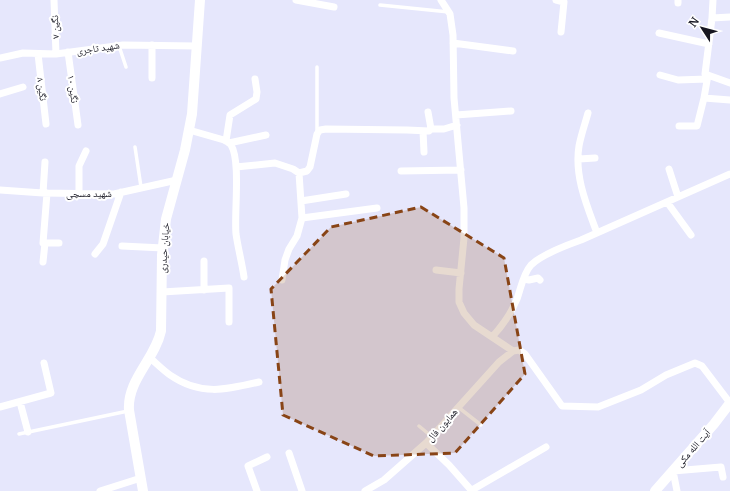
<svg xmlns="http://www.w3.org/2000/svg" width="730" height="491" font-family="Merriweather,'Noto Naskh Arabic',serif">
<rect width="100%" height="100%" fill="#e6e7fc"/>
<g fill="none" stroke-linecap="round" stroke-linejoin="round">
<!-- lane -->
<path stroke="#fff" stroke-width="3.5" d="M380 5 449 12
M119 46 126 67
M317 67V132
M135 147 141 187
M458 407 481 425
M419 426 431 436
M19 434 128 411"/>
<!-- street -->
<path stroke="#fff" stroke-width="7" d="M54 0 56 54
M296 0 334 7
M441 0 450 14 453 35 454 98 464 208V238L459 289V302L464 313 474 325 492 337
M556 0 564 2 561 32
M713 0 712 18 730 17
M678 3V0
M712 18 705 74 730 83
M659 33 709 44
M453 43 513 51
M68 52 78 125
M38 54 46 124
M0 58 23 53 56 54 123 45 196 46
M660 75 678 80 707 79
M152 78V45
M0 94 23 87
M704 98 730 100
M428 112 431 129
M588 113C585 124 581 135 579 146 574 176 587 206 597 233
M456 115 511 111
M679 126H697L704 98 708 75
M189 130 224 140C226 141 229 142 231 145 241 161 234 213 236 234 238 248 242 263 244 277
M423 131 424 152
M226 141 230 115 256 99 257 92 255 79
M229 143 266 135
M579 159 595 158
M236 167 275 163 293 169 299 173
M669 169 678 197
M401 171 461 170
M0 190 43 193 114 194 177 180
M43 193 45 162
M47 193 43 243H59
M79 193V166L86 151
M301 201 346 194
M667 202 691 235
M302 218 377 208
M122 246 163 248
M95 254 103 244 121 192
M204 261V290
M43 262 45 243
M436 270 461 273
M524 279 529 280 538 278 540 280
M282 280 285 260 289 249 297 236 302 218 299 173 307 171 310 167 317 134 320 130 326 129 407 130 429 131 431 129H444L457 125
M162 292 229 288V322
M149 357C156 363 163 370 170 375 200 396 226 390 259 382
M20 402 28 432
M730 403 702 366 695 363 666 375 641 390 598 407 562 406 525 354 519 350 513 351 492 337C503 325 511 314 517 299 521 288 523 274 531 265 541 255 567 245 581 240L730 174
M0 407 51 393 44 363
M426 443 449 465 472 491
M289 453 302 491
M472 490 546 447
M100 491 141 478
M257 491 248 466 267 457
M365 491 384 480 426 443 499 362 513 351
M677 491 673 471 721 467 723 477"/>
<!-- secondary -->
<path stroke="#fff" stroke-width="10" d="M143 491 129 410C127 380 155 359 161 331L162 255 166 219 185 150 192 114 200 0
M655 491 714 424 730 403"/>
</g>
<!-- marked area -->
<path fill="#884416" fill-opacity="0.2" stroke="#884416" stroke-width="3" stroke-dasharray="8 5" stroke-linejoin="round" d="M421 207 504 258 525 374 455 453 374 456 283 415 271 289 331 227Z"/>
<g text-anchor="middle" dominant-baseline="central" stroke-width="4" stroke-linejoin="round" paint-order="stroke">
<!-- street labels -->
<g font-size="10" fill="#161621" stroke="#fff">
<text transform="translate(55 27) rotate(-92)">نگین ۷</text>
<text transform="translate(98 48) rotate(-8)">شهید تاجری</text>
<text transform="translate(42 89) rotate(83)">نگین ۸</text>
<text transform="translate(73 89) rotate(82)">نگین ۱۰</text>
<text x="89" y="193">شهید مسچی</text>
<text transform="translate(164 248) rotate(-86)">خیابان حیدری</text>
<text transform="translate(442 425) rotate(-48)">همایون فال</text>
<text transform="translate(693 448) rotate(-49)">آیت الله مکی</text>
</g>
</g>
<!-- north arrow -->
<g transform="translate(702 28) rotate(306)" stroke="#ffffff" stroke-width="3" paint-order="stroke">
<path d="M0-3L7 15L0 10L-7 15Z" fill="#161621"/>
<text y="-6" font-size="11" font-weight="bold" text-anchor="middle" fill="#161621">N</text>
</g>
</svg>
